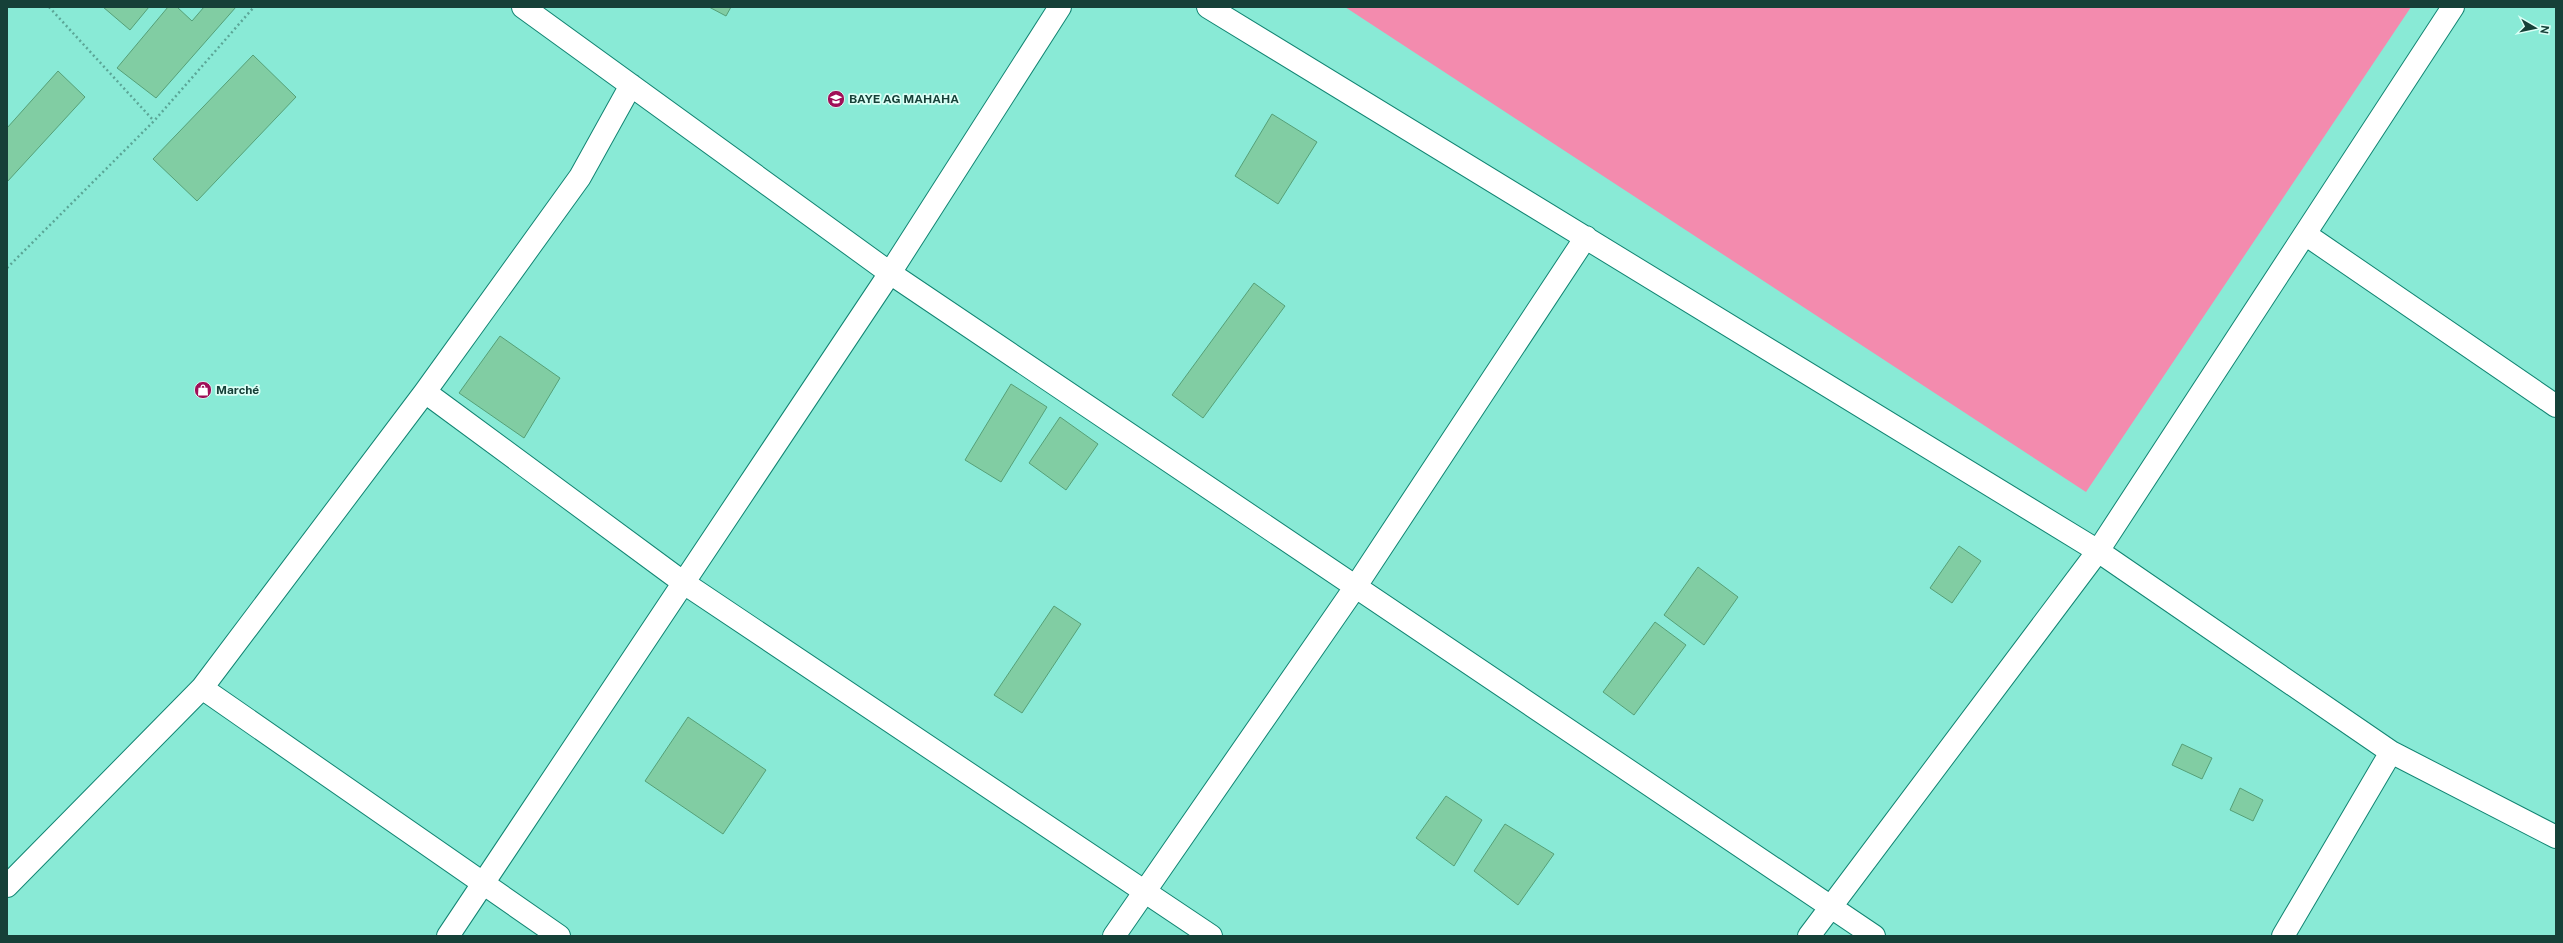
<svg xmlns="http://www.w3.org/2000/svg" width="2563" height="943" font-family="'Public Sans',sans-serif">
<rect width="100%" height="100%" fill="#89ead6"/>
<!-- green -->
<path fill="#f38bae" d="M1345 7H2411L2086 492Z"/>
<!-- building -->
<path fill="#81cda3" stroke="#55a078" d="M103 7H149L130 30Z
M168 7H177L192 21 204 7H236L156 98 117 68Z
M709 7H731L726 16Z
M253 55 296 97 197 201 153 159Z
M58 71 85 97 7 182V128Z
M1272 114 1317 142 1278 204 1235 176Z
M1254 283 1285 306 1203 418 1172 395Z
M500 336 560 378 524 438 459 393Z
M1011 384 1047 407 1001 482 965 460Z
M1060 417 1098 444 1066 490 1029 463Z
M1959 546 1981 561 1952 603 1930 588Z
M1698 567 1738 597 1704 645 1664 615Z
M1054 606 1081 624 1022 713 994 695Z
M1655 622 1686 645 1634 715 1603 692Z
M688 717 766 770 723 834 645 781Z
M2182 744 2212 758 2202 779 2172 765Z
M2240 788 2263 800 2253 821 2230 810Z
M1446 796 1482 820 1454 866 1416 838Z
M1505 824 1554 854 1518 905 1474 871Z"/>
<g fill="none" stroke-linecap="round" stroke-linejoin="round">
<defs>
<path id="minor" d="M523 7 890 273 1874 936
M1208 7 2098 551 2391 752 2556 837
M2305 234 2556 406
M425 392 684 583 1211 936
M202 688 559 936
M7 886 202 688 425 392 580 177 631 85
M448 936 890 273 1060 7
M1114 936 1356 586 1586 237
M1809 936 2098 551 2453 7
M2283 936 2391 752"/>
</defs>
<!-- minor casing -->
<use href="#minor" stroke="#128573" stroke-width="24"/>
<!-- path -->
<path stroke="#5ba697" stroke-width="2.5" stroke-dasharray="2 3" stroke-linecap="butt" d="M49 7 154 121
M7 268 154 121 254 7"/>
<!-- minor -->
<use href="#minor" stroke="#fff" stroke-width="22"/>
</g>
<!-- icons -->
<defs>
<symbol id="school-disc" viewBox="-11 -11 22 22"><circle r="9.5" fill="#a00f57" stroke="#dbfff6"/><path d="M0-5L7-2L0 1L-7-2ZM-4 1L0 2.5L4 1V4Q0 6-4 4Z" fill="#fff"/></symbol>
<symbol id="shop-disc" viewBox="-11 -11 22 22"><circle r="9.5" fill="#a00f57" stroke="#dbfff6"/><path d="M-5-2.5h2.3a2.7 3.5 0 0 1 5.4 0H5L5.5 6h-11ZM-1.5-2.5h3a1.5 2.3 0 0 0-3 0Z" fill="#fff"/></symbol>
</defs>
<g fill-rule="evenodd">
<use href="#school-disc" x="826" y="89" width="20" height="20"/>
<use href="#shop-disc" x="193" y="380" width="20" height="20"/>
</g>
<g text-anchor="middle" dominant-baseline="central" stroke-width="3.5" stroke-linejoin="round" paint-order="stroke">
<!-- poi labels -->
<g font-size="12" font-weight="bold" fill="#164038" stroke="#dbfff6" text-anchor="start">
<text x="849" y="99">BAYE AG MAHAHA</text>
<text x="216" y="390">Marché</text>
</g>
</g>
<!-- border -->
<rect width="2563" height="943" fill="none" stroke="#164038" stroke-width="16"/>
<!-- north arrow -->
<g transform="translate(2535 28) rotate(99)" stroke="#dbfff6" stroke-width="3" paint-order="stroke">
<path d="M0-3L7 15L0 10L-7 15Z" fill="#164038"/>
<text y="-6" font-size="11" font-weight="bold" text-anchor="middle" fill="#164038">N</text>
</g>
</svg>
